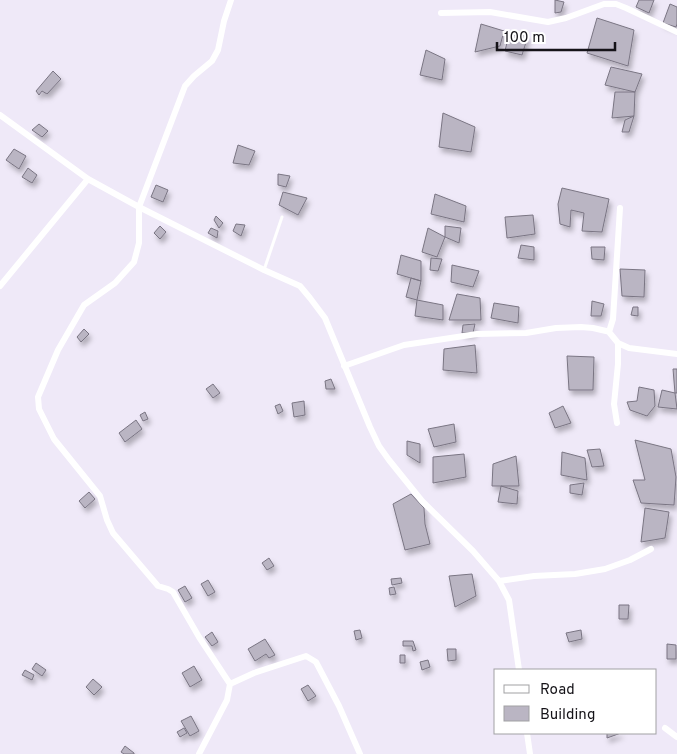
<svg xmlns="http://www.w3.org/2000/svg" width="677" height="754" font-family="Overpass,sans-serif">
<defs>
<filter id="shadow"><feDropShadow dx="2.5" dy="4.5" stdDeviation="2.5" flood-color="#0004"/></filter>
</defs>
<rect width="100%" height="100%" fill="#efe9f8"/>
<!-- building -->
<path fill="#bab5c3" stroke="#7a7583" filter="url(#shadow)" d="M555 0 564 2 561 12 555 13Z
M639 0H654L649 13 636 7Z
M670 4 677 7V24L676 27 663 23Z
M597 18 634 30 628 66 587 53Z
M481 24 504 31 500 46 475 52Z
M508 35 528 36 522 55 505 51 508 38Z
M426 50 445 59 442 80 420 75Z
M611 67 642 74 635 92 605 85Z
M53 71 61 79 47 94 42 91 39 95 36 91Z
M615 92H635L634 116 612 118Z
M443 113 475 127 471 152 439 147Z
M634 116 629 132H622L625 120Z
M39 124 48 131 42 137 32 130Z
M238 145 255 151 249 165 233 163Z
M14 149 26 156 19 169 6 160Z
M28 168 37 175 32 183 22 177Z
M278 174 290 176 286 187 278 185Z
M156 185 168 190 163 202 151 197Z
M562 188 609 199 602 232 582 231 584 213 571 210 570 227 560 224 558 204Z
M283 192 307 198 298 215 279 205Z
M435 194 466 206 464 222 431 214Z
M533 215 535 234 507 238 505 217Z
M216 216 223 223 219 228 214 220Z
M236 224 245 225 241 236 233 231Z
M160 226 166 232 160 239 154 233Z
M445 226 461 228 459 243 445 237Z
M211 228 218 231 217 238 208 233Z
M428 228 445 237 437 257 422 252Z
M521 245 534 247V260L518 258Z
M591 247H605L604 260 592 259Z
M401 255 421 261V281L397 274Z
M431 258 442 259 438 271 430 270Z
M452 265 479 271 473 287 451 282Z
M620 269 645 270 644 297 622 296Z
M411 278 421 281 417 300 406 297Z
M457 294 480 298 481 320H449Z
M417 300 443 305V320L415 316Z
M592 301 604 304 601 316H591Z
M494 303 519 307 518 323 491 318Z
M633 307H638V316L631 315Z
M475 324 473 333H462L463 325Z
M84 329 89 334 81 342 77 337Z
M475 345 477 373 443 370 444 349Z
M567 356 594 357 593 390H569Z
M673 369H677V393H675Z
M331 379 335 389H326L325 381Z
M213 384 220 393 213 398 206 389Z
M639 387 654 390 655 406 647 416 630 410 627 402 637 401Z
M662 390 675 393 677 409 658 407Z
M304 401 305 415 294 417 292 403Z
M280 404 283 411 278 414 275 406Z
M563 406 571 423 555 428 549 413Z
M145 412 148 419 143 421 140 415Z
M136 420 142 429 125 442 119 433Z
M454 424 456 442 434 447 428 429Z
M635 440 671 449 676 477 674 505 641 503 633 480H645Z
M407 441 420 444V463L407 455Z
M600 449 604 466 592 467 587 450Z
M562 452 585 458 587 480 561 475Z
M464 454 466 477 433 483V457Z
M516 456 519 486H492L493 464Z
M584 483 582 495 570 493V485Z
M501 486 518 491 517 504 498 502Z
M89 492 95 499 85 508 79 501Z
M411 494 424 508 425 524 430 544 405 550 393 504Z
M645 508 669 512 665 538 641 542Z
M269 558 274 566 267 570 262 563Z
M472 574 476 596 455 607 449 576Z
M401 578 402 583 392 585 391 579Z
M208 580 215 592 208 596 201 584Z
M185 586 192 598 185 602 178 590Z
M394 587 396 594 390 595 389 588Z
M619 605H629L628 619H619Z
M360 630 362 638 356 640 354 631Z
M581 630 582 639 569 642 566 633Z
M212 632 218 642 212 646 205 637Z
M265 639 275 655 269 658 266 654 255 661 248 649Z
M403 641H413L416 650 413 651 412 646H403Z
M667 644 676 645V659H667Z
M447 649H456V660L448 661Z
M400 655H405V663H400Z
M428 660 430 667 422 670 420 662Z
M36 663 46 670 42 676 32 669Z
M194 666 202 680 190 687 182 673Z
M25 670 34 675 32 680 22 675Z
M93 679 102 687 94 695 86 687Z
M308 685 316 696 308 701 301 689Z
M191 716 199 731 190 736 181 721Z
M184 728 187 733 180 737 177 732Z
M607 733H621L607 738Z
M125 746 134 753V754H124L121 752Z"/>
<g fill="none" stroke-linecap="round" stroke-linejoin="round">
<!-- lane -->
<path stroke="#fff" stroke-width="3" d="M264 270 282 217"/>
<!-- street -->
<path stroke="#fff" stroke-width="6" d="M441 13 490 12 548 22 566 18 604 4H616L626 8 677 32
M0 115 88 179 139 207 264 270 300 286 310 298 325 318 370 427 379 446 389 460 422 501 473 551 499 581 509 600 519 670
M0 286 88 179
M609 332 613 319 620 208
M344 366 404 345 477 334 526 333 556 328 581 327 593 328 606 331 609 332 618 343 629 348 677 354
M617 423 614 404 618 364V343
M499 581 534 576 575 574 605 569 630 560 651 549
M230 684 254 673 306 656 316 662 339 706 360 754
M665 728 677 737
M527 733 530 754
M199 754 227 700 230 684 199 637 173 592 168 589 158 586 113 533 107 520 100 496 54 439 39 409 38 397 58 350 84 305 115 283 134 262 139 243V207L185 86 194 76 212 61 218 50 224 21 231 0"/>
</g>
<!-- legend -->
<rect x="494" y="669" width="162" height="65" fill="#ffffff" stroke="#a1a1a3"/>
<rect x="504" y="685" width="25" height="8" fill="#ffffff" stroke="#a1a1a3"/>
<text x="540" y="694" font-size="15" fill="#151318">Road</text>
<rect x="504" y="706" width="25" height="15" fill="#bab5c3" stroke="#a1a1a3"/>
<text x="540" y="719" font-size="15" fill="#151318">Building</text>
<!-- scale -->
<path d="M497 42v8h118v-8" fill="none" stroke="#151318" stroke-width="2.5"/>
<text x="504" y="42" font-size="15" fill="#151318" stroke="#ffffff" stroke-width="4" paint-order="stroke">100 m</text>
</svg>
